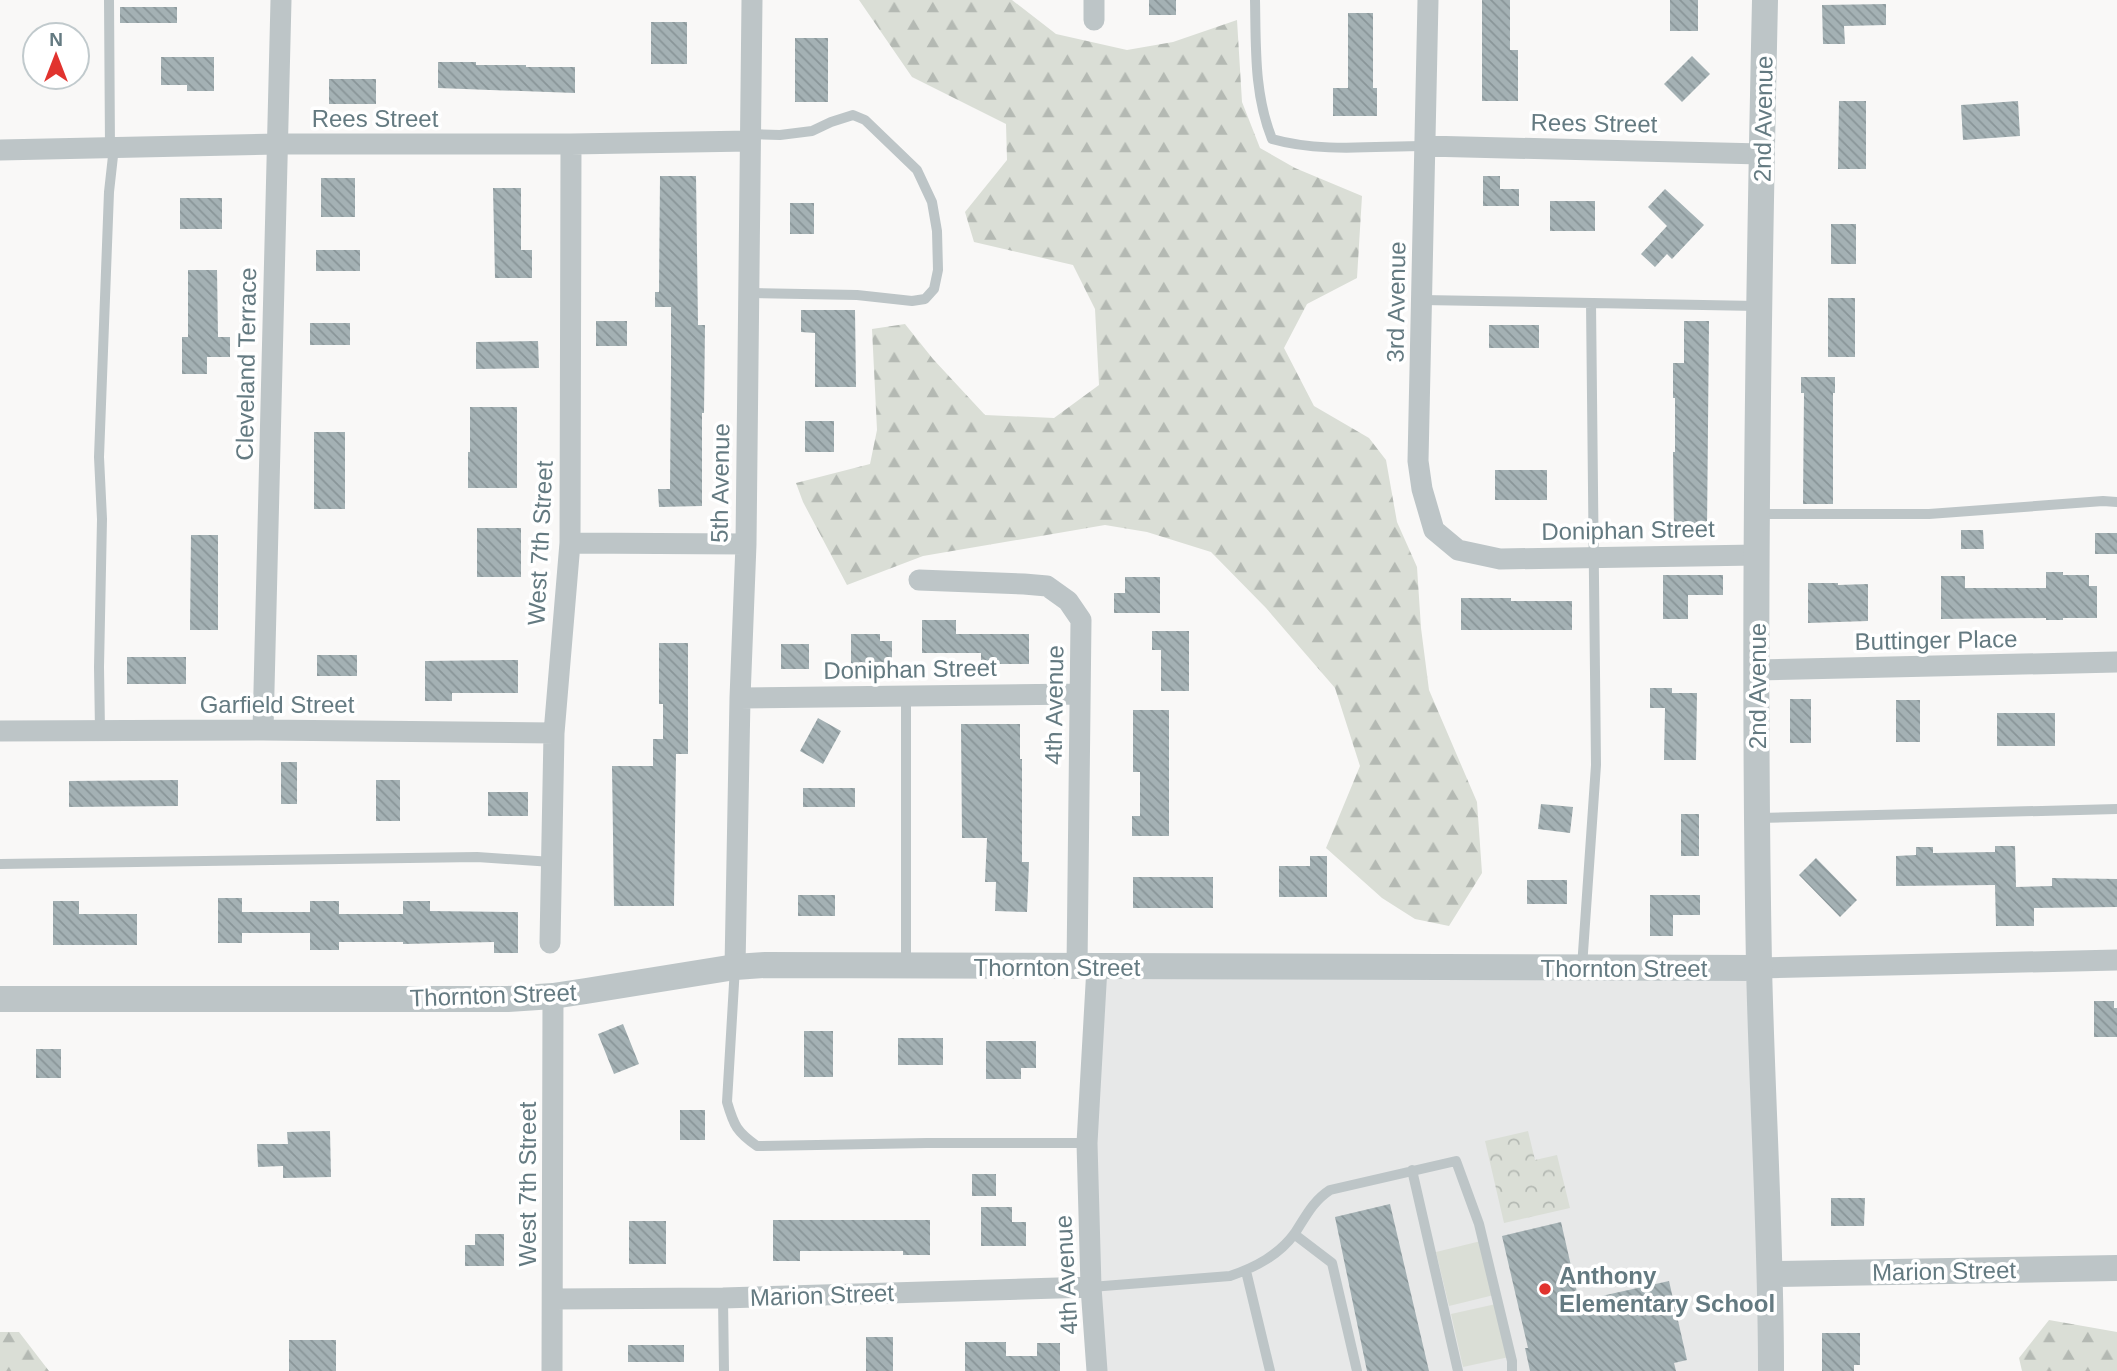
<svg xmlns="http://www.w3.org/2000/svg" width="2117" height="1371" font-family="Helvetica,sans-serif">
<defs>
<pattern id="forest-firs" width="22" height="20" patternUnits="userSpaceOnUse" patternTransform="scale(1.75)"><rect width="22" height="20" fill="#daded6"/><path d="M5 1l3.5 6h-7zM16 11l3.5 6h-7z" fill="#b4b9b3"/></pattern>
<pattern id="park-crowns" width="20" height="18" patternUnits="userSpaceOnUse" patternTransform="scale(1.75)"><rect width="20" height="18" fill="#daded6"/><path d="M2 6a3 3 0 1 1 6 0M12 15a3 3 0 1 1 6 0" fill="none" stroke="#b4b9b3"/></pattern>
<pattern id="building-back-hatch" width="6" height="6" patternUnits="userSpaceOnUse" patternTransform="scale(1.75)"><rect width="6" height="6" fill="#a4b1b4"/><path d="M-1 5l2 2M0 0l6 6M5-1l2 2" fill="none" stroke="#899598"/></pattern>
</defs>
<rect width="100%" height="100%" fill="#f9f8f7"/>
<!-- built -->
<path fill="#e7e8e8" d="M1097 967 1759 968 1771 1371H1097Z"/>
<!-- forest -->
<path fill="url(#forest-firs)" d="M859 0H1012L1056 34 1127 50 1173 42 1237 20 1242 102 1260 148 1295 168 1362 196 1357 278 1307 304 1284 348 1314 406 1369 438 1386 460 1397 522 1417 567 1421 628 1429 690 1477 802 1482 873 1449 926 1415 919 1382 898 1326 848 1360 766 1335 688 1266 608 1211 552 1147 532 1105 525 923 556 847 585 803 502 796 483 870 464 877 430 872 329 905 324 933 359 985 415 1054 418 1099 385 1095 309 1073 265 974 242 965 212 1007 160 1006 124 912 77Z
M2049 1320 2117 1332V1371H2022L2019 1358Z
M0 1332H19L49 1371H0Z"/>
<!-- park -->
<path fill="url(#park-crowns)" d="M1528 1131 1535 1160 1557 1155 1570 1208 1504 1223 1485 1141Z"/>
<!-- pitch -->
<path fill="#daded6" d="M1481 1241 1494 1295 1449 1306 1436 1252Z
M1496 1304 1509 1357 1463 1367 1451 1314Z"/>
<!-- building -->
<path fill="url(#building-back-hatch)" d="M1149 0H1176V15H1149Z
M1482 0H1510V50H1518V101H1482Z
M1670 0H1698V31H1670Z
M1886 4V25L1844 26 1845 44H1823L1822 5Z
M120 7H177V23H120Z
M1348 13H1373V88H1377V116H1333V88H1348Z
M651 22H687V64H651Z
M795 38H828V102H795Z
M1692 56 1710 74 1682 102 1664 84Z
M161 57H214V91H187V85H161Z
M438 62H476V65H526V67H575V93L438 88Z
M329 79H376V104H329Z
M1839 101H1866V169H1838Z
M2018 101 2020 136 1963 140 1961 105Z
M660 176H696L698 325H705L704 413H702V506L659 507 658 489H670L671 370V307H655V292H659Z
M1483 176H1500V189H1519V206H1483Z
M321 178H355V217H321Z
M493 188H521V250H532V278H495Z
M1665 189 1704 225 1672 259 1667 254 1655 267 1641 254 1667 226 1648 207Z
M180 198H222V229H180Z
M1550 201H1595V231H1550Z
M790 203H814V234H790Z
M1831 224H1856V264H1831Z
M316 250H360V271H316Z
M188 270H217L218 337H230V357H207V374H182V337H188Z
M1828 298H1855V357H1828Z
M801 310H855L856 387H815V333L801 332Z
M596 321H627V346H596Z
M1684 321H1709L1707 530H1674L1673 452H1675V398H1673V363H1684Z
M310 323H350V345H310Z
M1489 325H1539V348H1489Z
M538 341 539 368 476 369V342Z
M1801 377H1835V393H1833V504H1803L1804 393H1801Z
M470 407H517V488H468V452H470Z
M805 421H834V452H805Z
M314 432H345V509H314Z
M1495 470H1547V500H1495Z
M477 528H521V577H477Z
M1961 530H1983L1984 549H1961Z
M2095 533H2117V554H2095Z
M191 535H218V630H190Z
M2046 572H2063V575H2089V586H2097V618H2063V620H2046V618L1941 619V576H1965V588H2046Z
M1663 575H1723V595H1688V619H1663Z
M1125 577H1160V613H1114V593H1125Z
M1808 583H1838V585L1868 584V621L1808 623Z
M1461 598H1511V601H1572V630H1461Z
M922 620H956V634H1029V664H981V653H922Z
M1152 631H1189V691H1161V650H1152Z
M851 634H880V641H892V664H851Z
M659 643H688V754H676L674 906H614L612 766H653V739H663V704H659Z
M781 644H809V669H781Z
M317 655H357V676H317Z
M127 657H186V684H127Z
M518 660V693H452V701H425V661Z
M1650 688H1672V693H1697L1696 760H1664L1665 708H1650Z
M1790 699H1811V743H1790Z
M1896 700H1920V742H1896Z
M1133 710H1169V836H1132V816H1140V772H1133Z
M1997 713H2055V746H1997Z
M818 718 841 731 823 764 800 751Z
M961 724H1020V759H1022V862H1029L1027 912 995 911 996 882H985L987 838H962Z
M281 762H297V804H281Z
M178 780V806L69 807V781Z
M376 780H400V821H376Z
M803 788H855V807H803Z
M488 792H528V816H488Z
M1541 804 1573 807 1570 833 1538 829Z
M1681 814H1699V856H1681Z
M1995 846H2015L2016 887 2052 886V878L2117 879V907L2034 908V926H1996L1995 885 1896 886V856L1916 855V847H1933V853L1995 852Z
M1310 856H1327V897H1279V866H1310Z
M1816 858 1857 900 1840 917 1799 875Z
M1133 877H1213V908H1133Z
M1527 880H1567V904H1527Z
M798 895H835V916H798Z
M1650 895H1700V915H1673V936H1650Z
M218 898H242V912H310V901H339V914H403V901H430V911L518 912V953H494V942L403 944V942H339V950H310V933H242V943H218Z
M53 901H79V914H137V945H53Z
M2094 1001H2114V1008H2117V1037H2094Z
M623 1024 639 1064 614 1074 598 1034Z
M804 1031H833V1077H804Z
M898 1038H943V1065H898Z
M986 1041H1036V1068H1021V1079H986Z
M36 1049H61V1078H36Z
M680 1110H705V1140H680Z
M330 1131 331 1177 283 1178V1166L258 1167 257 1144H288L287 1132Z
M972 1174H996V1196H972Z
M1831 1198H1865L1864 1226H1831Z
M1390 1204 1429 1371H1367L1335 1217Z
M981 1207H1012V1222H1026V1246H981Z
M773 1220H930V1255H903V1251H800V1261H773Z
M629 1221H666V1264H629Z
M1561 1222 1579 1301 1669 1281 1687 1360 1674 1363 1676 1371H1530L1525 1348H1528L1502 1236Z
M475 1234H504V1266H465V1245H475Z
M1822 1333H1860V1365H1854V1371H1822Z
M866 1337H893V1371H866Z
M289 1340H336V1371H289Z
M965 1342H1006V1356H1037V1343H1060V1371H965Z
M628 1345H684V1362H628Z"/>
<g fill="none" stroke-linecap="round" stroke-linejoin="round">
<!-- service -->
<path stroke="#bdc5c7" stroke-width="10" d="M109 0 110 147
M1255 0C1256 48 1254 94 1272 139 1321 153 1375 146 1425 146
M749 293 857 295 912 301 925 299 934 289 938 270 937 231 932 202 917 170 865 120 853 115 831 122 812 131 780 135 750 134
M1422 300 1758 306
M1757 514H1929L2103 501 2117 502
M100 731 99 667 102 519 99 457 109 192 114 147
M1758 818 2117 809
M0 864 477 857 552 862
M906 966V695
M735 967 727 1102C734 1126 737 1132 757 1146L927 1143H1087
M1582 967 1596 765 1591 303
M1412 1170 1458 1371
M1294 1234 1332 1263 1357 1371
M1246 1271 1270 1371
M1091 1287 1230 1276C1256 1267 1279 1255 1295 1233 1306 1216 1313 1201 1330 1190L1456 1161 1479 1224 1512 1361V1371
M723 1298 724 1371"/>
<!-- minor -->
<path stroke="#bdc5c7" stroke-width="21" d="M1428 0 1418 461 1422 489 1434 530 1458 550 1500 559 1757 555
M1094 20V0
M1425 146 1762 154
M0 150 278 144H571L750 141
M570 543 746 544
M919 580 1024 584 1047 586 1068 601 1081 620 1077 967
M1756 670 2117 662
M740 698 1080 694
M263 730 281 0
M0 731 263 730 554 733
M550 943 554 733 570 543 571 144
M735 967 740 698 746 544 752 0
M1097 967 1087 1143 1091 1287 1097 1371
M1759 968 2117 960
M553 1299 723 1298 1091 1287
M552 1371 553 996"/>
<!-- tertiary -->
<path stroke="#bdc5c7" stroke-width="26" d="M1765 0C1758 321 1753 643 1759 965 1762 1100 1771 1235 1771 1371
M0 999H508L553 996 586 991 735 967 765 965 1759 968
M1771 1274 2117 1268"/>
</g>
<!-- markers -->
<circle fill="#e1332e" stroke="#fff" stroke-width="2.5" cx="1545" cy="1289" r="7"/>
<g text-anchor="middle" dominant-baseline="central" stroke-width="7" stroke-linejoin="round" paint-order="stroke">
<!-- street labels -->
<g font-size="24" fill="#647a81" stroke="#fff">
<text x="375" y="118">Rees Street</text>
<text transform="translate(1763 119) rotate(-89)">2nd Avenue</text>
<text transform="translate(1594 123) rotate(1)">Rees Street</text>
<text transform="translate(1396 302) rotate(-89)">3rd Avenue</text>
<text transform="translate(246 364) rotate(-89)">Cleveland Terrace</text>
<text transform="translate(720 483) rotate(-89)">5th Avenue</text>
<text transform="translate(1628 530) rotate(-1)">Doniphan Street</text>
<text transform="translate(540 543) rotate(-87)">West 7th Street</text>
<text transform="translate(1936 640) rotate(-1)">Buttinger Place</text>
<text transform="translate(910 669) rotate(-1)">Doniphan Street</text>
<text transform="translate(1757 686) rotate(-90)">2nd Avenue</text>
<text x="277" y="704">Garfield Street</text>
<text transform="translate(1054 705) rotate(-89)">4th Avenue</text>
<text x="1057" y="967">Thornton Street</text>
<text x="1624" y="968">Thornton Street</text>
<text transform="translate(493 995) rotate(-2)">Thornton Street</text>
<text transform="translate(527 1184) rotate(-90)">West 7th Street</text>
<text transform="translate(1944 1271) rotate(-1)">Marion Street</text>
<text transform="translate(1066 1275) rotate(-93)">4th Avenue</text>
<text transform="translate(822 1295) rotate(-2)">Marion Street</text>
</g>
<!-- poi labels -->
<g font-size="24" font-weight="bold" fill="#647a81" stroke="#fff" text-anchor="start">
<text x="1559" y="1275">Anthony<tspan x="1559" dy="28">Elementary School</tspan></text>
</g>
</g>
<!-- north arrow -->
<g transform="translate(56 56)"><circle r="33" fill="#ffffff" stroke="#c1cacd" stroke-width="2"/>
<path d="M0-5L12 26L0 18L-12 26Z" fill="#e1332e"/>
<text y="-10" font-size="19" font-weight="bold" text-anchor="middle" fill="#647a81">N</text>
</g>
</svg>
